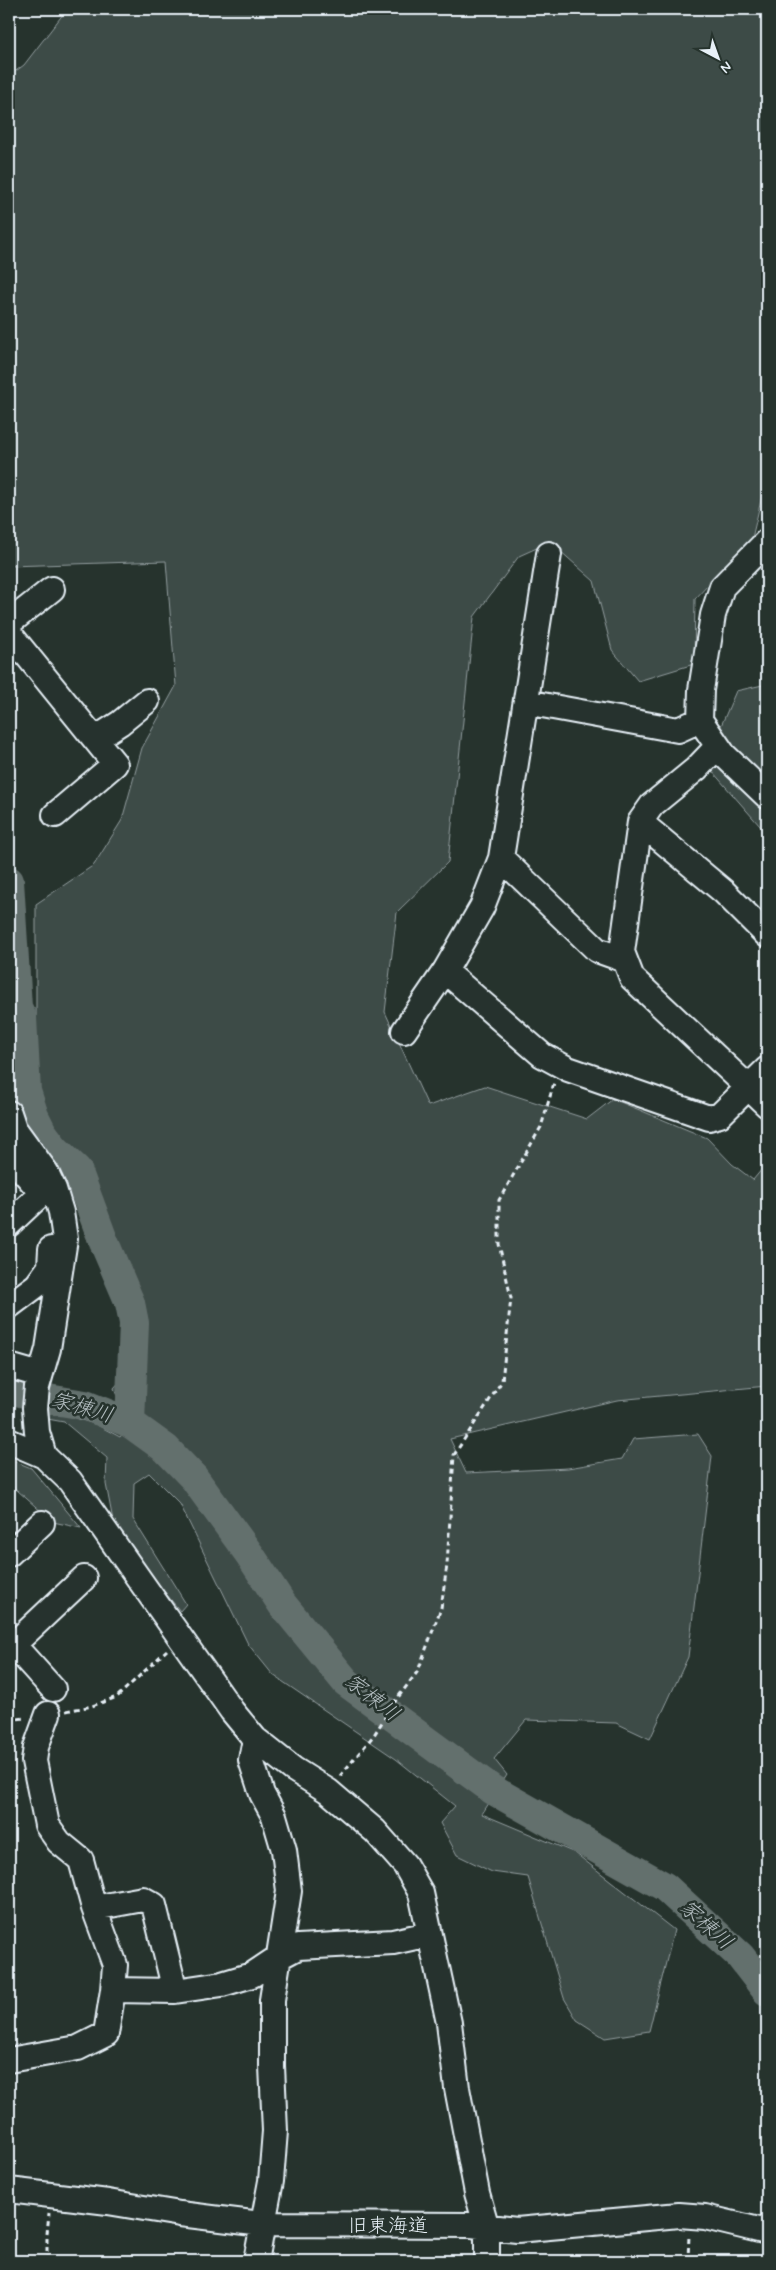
<svg xmlns="http://www.w3.org/2000/svg" width="776" height="2270" font-family="Mynerve,'Klee One',sans-serif">
<rect width="100%" height="100%" fill="#26332d"/>
<filter id="ink" filterUnits="userSpaceOnUse"><feTurbulence type="fractalNoise" baseFrequency=".02" numOctaves="2"/><feDisplacementMap in="SourceGraphic" scale="10" xChannelSelector="R" yChannelSelector="G"/><feConvolveMatrix kernelMatrix="1 2 1 2 8 2 1 2 1" color-interpolation-filters="sRGB"/></filter>
<g filter="url(#ink)">
<!-- green -->
<path fill="#3e4b47" stroke="#939ea0" d="M67 9H767V475L752 538 695 599 694 664 638 681 612 650 594 581 550 542 519 556 474 617 448 862 397 912 385 1012 428 1106 485 1086 587 1119 613 1099 707 1138 732 1164 753 1180 767 1163V1386L617 1400 450 1439 466 1473 568 1468 622 1459 633 1439 698 1434 712 1456 688 1657 650 1739 616 1723 526 1720 494 1759 507 1775 482 1814 575 1853 674 1930 649 2031 605 2038 577 2020 564 1998 528 1877 492 1872 457 1855 440 1823 455 1806 396 1759 273 1675 248 1644 180 1504 149 1473 134 1483 133 1519 186 1604 180 1611 115 1531 106 1484 107 1458 64 1422 42 1418 54 1411 97 1425 120 1437 128 1426 114 1388 145 1353 133 1302 95 1220 36 1106V904L94 865 122 820 142 748 176 686 166 561 9 566V76L24 65Z
M767 684V834L705 763 736 691Z
M9 1371 21 1375 13 1400H9Z
M9 1459 31 1468 81 1528 53 1522 9 1483Z"/>
<g fill="none" stroke-linecap="round" stroke-linejoin="round">
<!-- river -->
<path stroke="#636f6d" stroke-width="30" d="M9 881 17 1007 22 1018 26 1091 34 1116 42 1132 54 1148 77 1170 103 1240 130 1303 134 1323 130 1423
M9 1389 48 1399 85 1405 130 1423 166 1449 194 1478 250 1555 282 1604 346 1682 493 1790 665 1887 740 1956 767 1991"/>
<defs>
<path id="minor" d="M767 541 722 587 713 615 701 690 700 720 724 755 767 796
M9 623 52 589
M9 633 115 764 55 815
M526 702 678 730 700 720
M95 739 120 723 147 701
M717 747 696 769 652 805 640 822 622 952 632 978 767 1105
M640 822 724 892 767 935
M501 858 597 950 625 960
M445 971 542 1055 568 1069 709 1118 720 1115 767 1069
M404 1031 445 971 482 907 501 858 549 554
M9 1113 14 1128 46 1172 54 1189 61 1212 65 1239 48 1349 37 1387 35 1408 37 1432 44 1456
M9 1155 42 1193 9 1224
M9 1306 37 1285 50 1267 51 1249
M9 1366 40 1375
M9 1441 44 1456 70 1481 232 1711 255 1739 293 1769 328 1791 375 1831 405 1865 421 1893 449 2023 457 2088 477 2193 487 2228V2261
M9 1554 42 1523
M9 1640 53 1689
M13 1645 84 1578
M48 1714 36 1747 34 1761 47 1825 59 1842 81 1860 94 1908 115 1965 113 1990
M255 1739 251 1760 262 1794 274 1816 284 1850 289 1891 272 2000V2066L275 2131 271 2181 256 2261
M94 1908 143 1899 154 1905 175 1991
M9 2060 78 2048 106 2034 113 1990 175 1991 222 1984 252 1975 279 1957 298 1947 393 1942 429 1934
M9 2190 108 2202 180 2214 262 2224 471 2225 517 2230 679 2215 705 2217 767 2232"/>
</defs>
<!-- minor casing -->
<use href="#minor" stroke="#e8f1f8" stroke-width="28"/>
<!-- path -->
<path stroke="#e8f1f8" stroke-width="3" stroke-dasharray="5 4" stroke-linecap="butt" d="M66 1711 92 1706 117 1697 167 1650
M9 1720 25 1718
M340 1776 374 1735 396 1700 418 1671 441 1608 447 1565 454 1455 502 1381 511 1298 499 1244V1200L541 1127 554 1083
M47 2261V2234L49 2213
M688 2261 689 2234"/>
<!-- minor -->
<use href="#minor" stroke="#26332d" stroke-width="24"/>
</g>
</g>
<g text-anchor="middle" dominant-baseline="central" stroke-width="5" stroke-linejoin="round" paint-order="stroke">
<!-- street labels -->
<g font-size="20" fill="#e8f1f8" stroke="#26332d">
<text x="388" y="2226">旧東海道</text>
</g>
<!-- water labels -->
<g font-size="21" font-style="italic" fill="#b3bdc0" stroke="#26332d">
<text transform="translate(82 1408) rotate(16)">家棟川</text>
<text transform="translate(372 1698) rotate(38)">家棟川</text>
<text transform="translate(706 1925) rotate(42)">家棟川</text>
</g>
</g>
<!-- margin -->
<rect width="776" height="2270" fill="none" stroke="#26332d" stroke-width="30"/>
<rect x="15" y="15" width="746" height="2240" fill="none" stroke="#e8f1f8" stroke-width="2" filter="url(#ink)"/>
<!-- north arrow -->
<g transform="translate(718 58) rotate(139)" stroke="#26332d" stroke-width="4" paint-order="stroke">
<path d="M0-4L9 19L0 12L-9 19Z" fill="#e8f1f8"/>
<text y="-8" font-size="14" font-weight="bold" text-anchor="middle" fill="#e8f1f8">N</text>
</g>
</svg>
